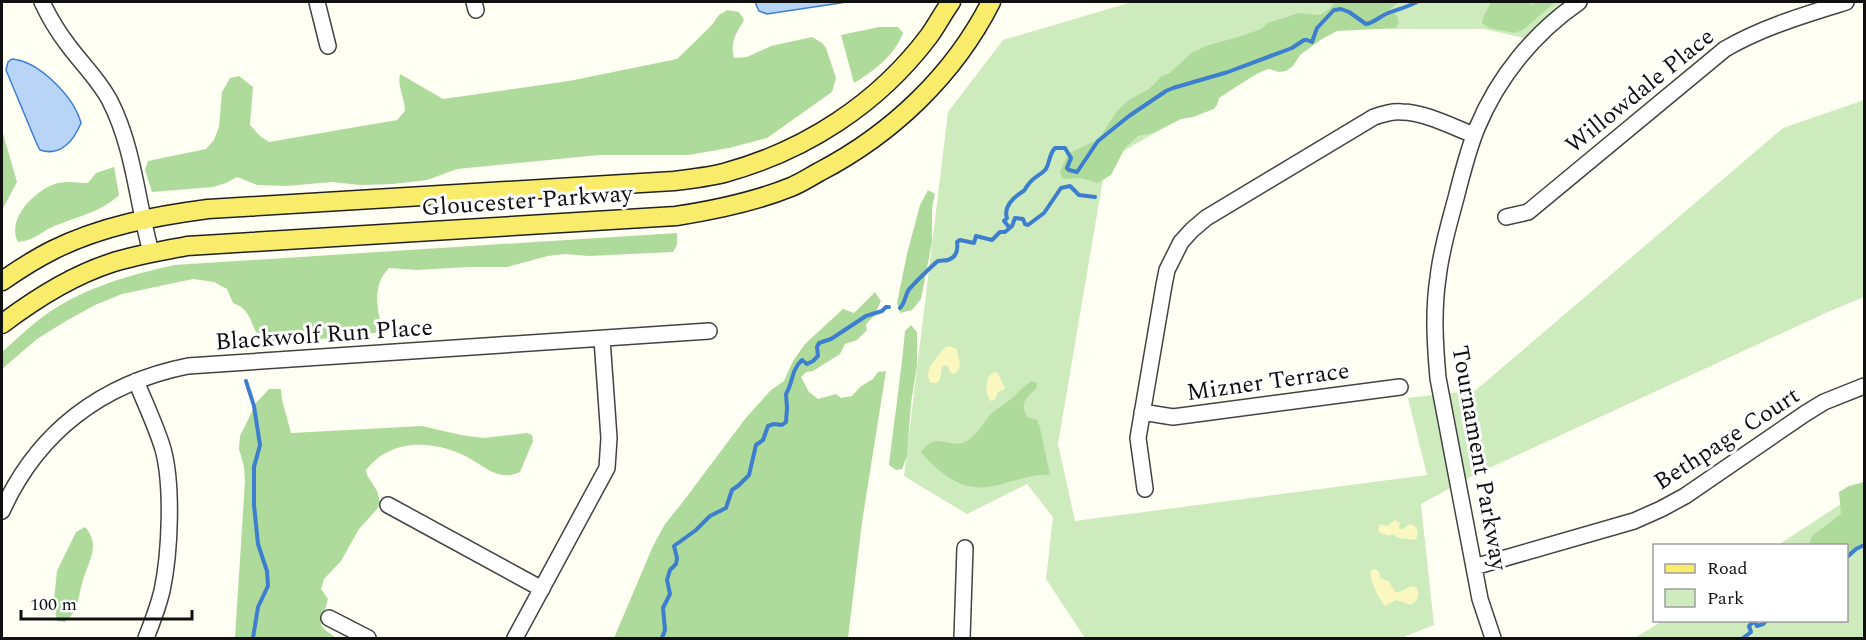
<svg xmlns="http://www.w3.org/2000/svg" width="1866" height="640" font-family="Spectral,serif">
<rect width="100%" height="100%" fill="#fffff4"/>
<!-- green -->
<path fill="#cdebbc" d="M1132 2H1591L1563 22 1542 42 1484 29H1336L1106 161 1058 444 1075 521 1427 475 1408 398 1476 390 1783 128 1864 100V297L1830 311 1472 476 1421 504 1434 625 1401 638H1085L1046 579 1053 517 1027 484 967 514 904 476 948 112 1003 40Z
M1864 489V638H1635L1662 621 1846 620V546L1778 545Z"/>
<!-- forest -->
<path fill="#aedb9b" d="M1335 2H1417L1397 3 1389 10 1397 16 1399 22 1396 28 1337 31 1322 39 1300 55 1293 66 1286 71 1279 72 1269 69 1257 73 1219 98 1217 105 1214 109 1193 117 1181 119 1153 133 1138 136 1125 148 1111 175 1098 183 1080 178 1063 179 1060 172 1068 154 1099 139 1117 111 1129 100 1149 89 1162 76 1170 73 1191 53 1206 46 1245 35 1261 29 1268 23 1299 13 1320 15 1329 9Z
M1491 2H1532L1531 6 1536 2H1555L1524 29 1515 33 1489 28 1482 23 1483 18Z
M727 10 739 12 744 20C736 34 730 41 734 58L747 57 771 46 812 37 822 43 826 48 836 78 832 92 767 138 729 148 688 155H599L457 169 427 180 393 184 360 185 332 182 287 186 257 185 237 177 226 183 213 187 152 192 145 170 148 161 206 149 214 140 219 127 222 92 230 78 239 76 253 87 250 125 260 136 269 142 397 120 405 111C405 98 397 87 400 74L443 99 569 81 677 59 711 26 719 15Z
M879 27H898L903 33C894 56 874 71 854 83L841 35Z
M2 130 17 182 2 210Z
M114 167 119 195C100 213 75 217 52 227 38 234 35 240 18 242 6 220 34 191 55 184 65 180 78 183 88 183L96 173Z
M928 190 935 194 932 208V242L921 299 912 310 900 313 897 303 907 254 920 205Z
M677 233V245L673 252 589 256 565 254 548 256 507 267H469L416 270 389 268C373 284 376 307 382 328L375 333 283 343C278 342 271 343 268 342 248 335 257 311 233 303L227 289 214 282 193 279 122 294 95 305 66 321 37 339 2 369V352C17 339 32 324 48 313 86 287 130 275 174 265Z
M875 292 881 301 874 316 866 324 867 330 857 340 845 344 840 354 813 371 806 372 801 377 809 392 818 399 836 394 841 398 852 396 860 387 873 379 878 372 886 371 862 522 848 638H614L653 546 665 524 682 503 745 419 771 390 784 381 793 361 805 344 843 309 854 313Z
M911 325 917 332V366L911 403 907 456 902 469 896 470 889 465C894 421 901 376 905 331Z
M1032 381 1037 383 1036 389C1025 399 1020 402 1027 417L1037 420 1040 428 1050 475C1036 474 1026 478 1013 481 1001 484 987 489 975 487 955 486 933 467 921 452 937 429 949 451 967 441 978 434 983 422 992 413 998 408 1005 404 1011 399 1018 393 1023 386 1032 381Z
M269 389H281L282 400 291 433 422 426 461 435 483 438 527 433 532 435 533 441 520 472C500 482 485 467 469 458 435 439 390 438 366 470L367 475 377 491 380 502 378 508 359 529 341 561 324 579 321 589 328 599 321 625 324 629 336 638H235L245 481 244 467 239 449 240 436 256 403Z
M1864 482V541L1847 555 1846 546 1809 545 1812 536 1841 514 1839 492 1849 486Z
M85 527C101 545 89 560 83 580 78 596 79 611 65 622L57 621 54 600 57 571 76 532Z"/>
<!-- sand -->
<path fill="#fbf7c0" d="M949 346 957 349C957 358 964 365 956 373L952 374 950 372 948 366 945 365 942 367C940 375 942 387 930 382 923 368 937 359 944 348Z
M997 372 1005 388 1003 390 998 392 995 400 990 401 986 391 988 377 993 373Z
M1395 520 1400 523 1399 528 1401 530 1410 524 1415 526 1418 532 1416 540 1399 538 1392 534 1390 536 1380 533 1378 530 1380 524 1387 526Z
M1376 569 1379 572 1380 578 1389 581 1395 592C1403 593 1407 584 1416 587L1419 594 1416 601 1411 605 1396 600 1385 606C1378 597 1369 581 1371 570Z"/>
<!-- water -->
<path fill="#b8d5f7" stroke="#3e7ece" stroke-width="1.5" d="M755 2H847L767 14 759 11Z
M12 59C39 61 74 97 81 123 74 140 61 157 40 150L36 142 6 70 8 62Z"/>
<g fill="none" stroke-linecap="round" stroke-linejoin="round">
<!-- stream -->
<path stroke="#3e7ece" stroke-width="4" d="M1009 227 1004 221 1007 218C1003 207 1014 197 1022 192 1027 189 1024 189 1028 185 1032 178 1041 175 1046 169 1050 162 1049 154 1055 148H1065L1071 158 1067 168 1069 170 1077 172 1098 141 1129 116 1166 91 1173 88 1228 72 1292 48 1304 40H1307L1312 42 1317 28 1334 10 1341 9 1349 12 1366 24C1376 22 1380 16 1388 13 1399 9 1407 7 1417 2
M900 308C905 303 905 297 908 291 910 287 935 263 938 261 941 260 945 261 948 260 957 257 958 249 957 242L960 240 974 243 976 236 992 240 1000 232H1005L1012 226 1015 218 1023 219 1025 224 1028 225 1044 213 1061 188 1070 186 1079 195 1095 197
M246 381 254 406 260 445 254 467V505L258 544 267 571 268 586 258 607 253 638
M1846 558 1856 549 1864 545
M662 638 665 630 663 608 670 594 667 580 670 570 676 564 677 558 674 546 696 530 710 516 726 508 732 490 739 485 749 475 756 445 763 440 768 426 774 424 782 425 786 422 787 408 786 394C793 383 791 370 802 360L807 364 813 361 818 356 817 347 819 343 831 339 866 316 882 311 886 307H889
M1743 638 1751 632 1749 626 1754 621 1757 626 1763 624 1767 620"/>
<defs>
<path id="minor" d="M42 2C49 17 58 32 68 45 82 64 99 80 110 101 134 148 137 202 151 252
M317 2 328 46
M474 2 476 10
M1506 217 1528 212 1725 49C1763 27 1804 15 1846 2
M136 381C145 403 156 426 163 449 173 486 170 553 162 591 158 607 152 623 146 638
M1142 412 1173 417 1400 387
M1145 489 1138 438 1164 285 1167 270 1181 242 1192 230 1206 218 1374 117C1383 114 1392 111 1402 112 1424 112 1453 127 1474 135
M388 505 542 589
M2 511C38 431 103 383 188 366L709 331
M1474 567 1634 521 1661 509 1685 496 1806 413 1824 402 1864 386
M329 618 368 638
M515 638 607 468 609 438 602 339
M962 638 965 548
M1493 638 1480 599 1438 378C1435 344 1433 311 1438 278 1441 250 1449 224 1456 198 1462 174 1468 150 1477 128 1498 77 1534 33 1579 2"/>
<path id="major" d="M2 281C18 270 35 259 53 250 101 226 155 216 208 209L674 181C691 179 708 177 724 173 805 151 878 104 929 36 937 25 943 13 951 2
M2 324C35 299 71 276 111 263 135 255 162 251 187 246L676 216C715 210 754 202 791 187 801 183 810 177 819 172 892 134 954 75 991 2"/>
</defs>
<!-- minor casing -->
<use href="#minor" stroke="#434343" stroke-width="18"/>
<!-- major casing -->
<use href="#major" stroke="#212121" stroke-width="21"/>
<!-- minor -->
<use href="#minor" stroke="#fff" stroke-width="15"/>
<!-- major -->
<use href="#major" stroke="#f8ec6a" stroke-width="18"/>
</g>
<g text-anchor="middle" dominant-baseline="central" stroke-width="6" stroke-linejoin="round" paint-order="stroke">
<!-- street labels -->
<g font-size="24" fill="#101010" stroke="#fff">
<text transform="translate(1640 91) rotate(-39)">Willowdale Place</text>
<text transform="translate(527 201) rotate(-4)">Gloucester Parkway</text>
<text transform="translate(324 335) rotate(-4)">Blackwolf Run Place</text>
<text transform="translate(1268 382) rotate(-8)">Mizner Terrace</text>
<text transform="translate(1727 439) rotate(-33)">Bethpage Court</text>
<text transform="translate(1479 458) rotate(80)">Tournament Parkway</text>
</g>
</g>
<!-- border -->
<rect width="1866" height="640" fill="none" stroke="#101010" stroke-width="6"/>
<!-- legend -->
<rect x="1653" y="544" width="195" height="78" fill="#ffffff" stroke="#9f9f9f" stroke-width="1.5"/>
<rect x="1665" y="564" width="30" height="9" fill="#f8ec6a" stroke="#9f9f9f" stroke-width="1.5"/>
<text x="1707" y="574" font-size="18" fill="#101010">Road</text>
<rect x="1665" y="589" width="30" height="18" fill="#cdebbc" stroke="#9f9f9f" stroke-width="1.5"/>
<text x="1707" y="604" font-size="18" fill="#101010">Park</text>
<!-- scale -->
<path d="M21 610v9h171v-9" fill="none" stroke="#101010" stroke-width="3"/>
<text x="30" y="610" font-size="18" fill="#101010" stroke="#ffffff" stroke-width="4.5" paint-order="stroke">100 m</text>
</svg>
